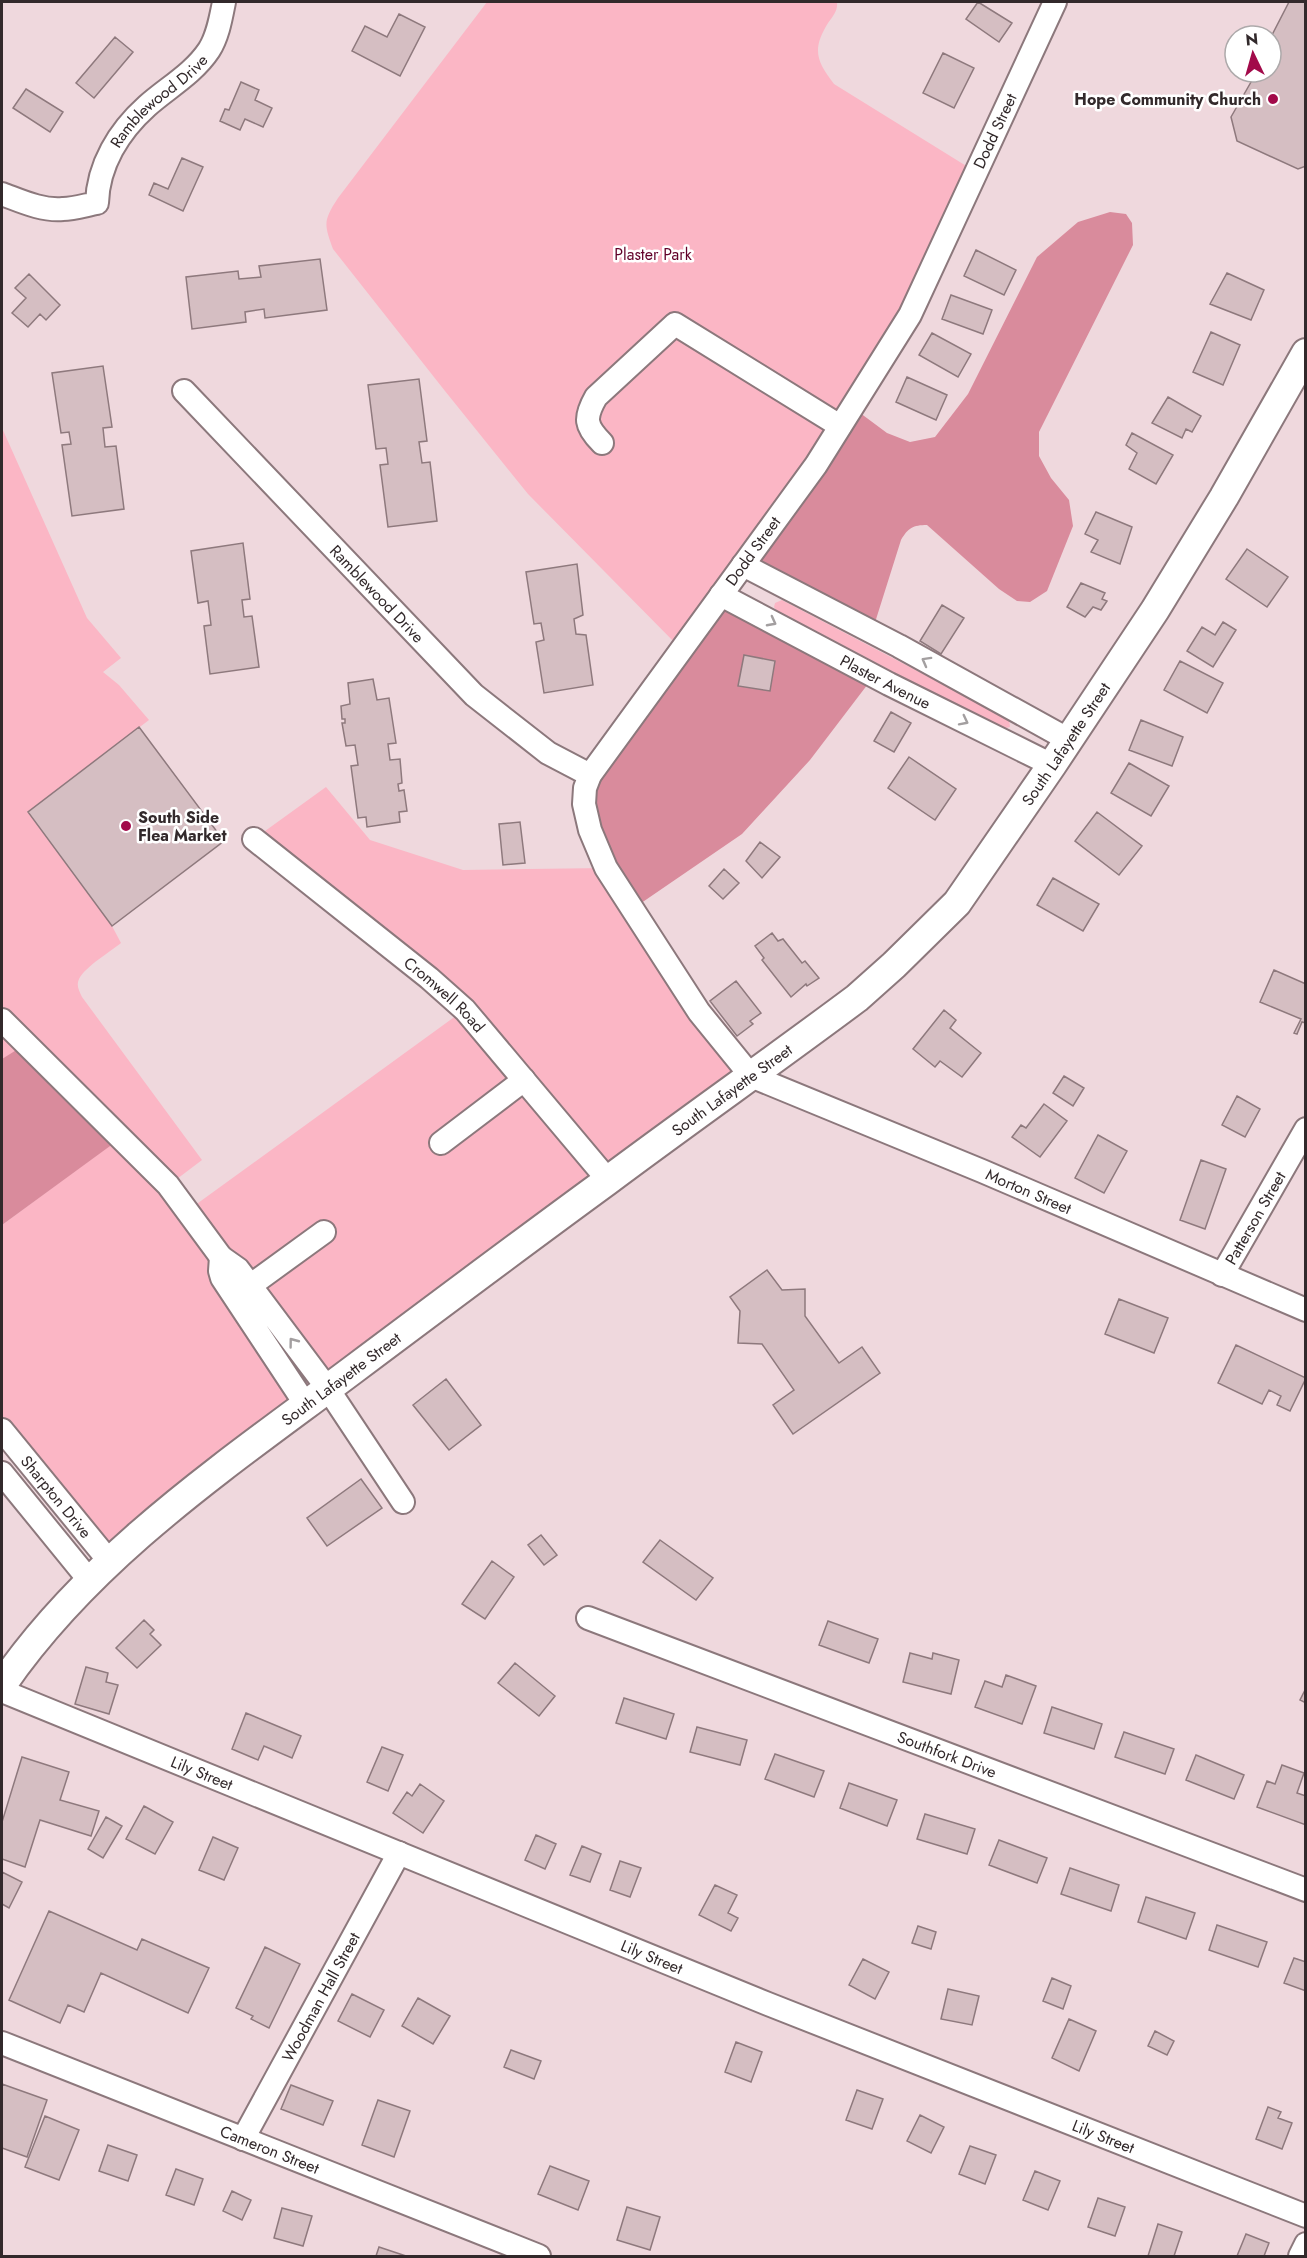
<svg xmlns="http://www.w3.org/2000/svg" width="1307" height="2258" font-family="Jost,sans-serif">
<rect width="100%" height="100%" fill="#efd8dd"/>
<!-- green -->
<path fill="#fbb6c5" d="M487 2H837C838 11 833 16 828 23 812 49 816 61 834 84L976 172 910 315 681 649 528 494 445 391 333 249C324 224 323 221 338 198Z
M2 428 87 618 121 658 103 672 119 685 149 720 28 812 112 926 121 943C110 952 86 966 79 979 76 985 79 991 82 997L202 1160 169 1185 187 1211 464 1010 254 839 326 787 370 840 463 870 606 868 751 1076 110 1562 2 1430V1225L120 1138 10 1055 2 1059Z
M782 600 1009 719 1010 727 1002 729 776 610 774 607 775 603Z"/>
<!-- forest -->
<path fill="#d98b9c" d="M1110 212 1126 214 1132 223 1133 245 1039 432V456L1051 478 1069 500 1073 526 1047 591 1030 602 1017 601 999 589 927 525C913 525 908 528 901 540L872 632 743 565 852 407 887 433 910 442 935 437 968 394 1037 257 1078 222Z
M721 595 874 676 810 760 742 834 631 910 606 868 590 775Z
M26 1044 121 1138 2 1225V1059Z"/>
<!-- building -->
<path fill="#d5bec2" stroke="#8e797d" stroke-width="1.5" d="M978 2 1012 23 999 42 966 19Z
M1289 2H1306V166L1298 169 1237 141 1231 117 1251 82 1247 72H1271V37Z
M399 14 425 27 400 76 352 51 365 26 387 37Z
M115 37 133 52 94 98 76 83Z
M943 53 974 68 954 108 923 93Z
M241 82 259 90 255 100 272 108 263 127 245 119 240 130 220 121 225 109 229 110Z
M26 89 63 112 50 132 13 108Z
M182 158 203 167 183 211 149 195 154 183 168 189Z
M976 250 1016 270 1004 295 964 276Z
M320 259 327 310 265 318 264 309 245 312 246 322 192 329 186 277 238 271 239 279 261 277 259 266Z
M1227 273 1264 290 1251 320 1210 304Z
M29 274 60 305 46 320 40 314 28 327 12 313 26 298 15 288Z
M951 295 992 310 983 334 942 319Z
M1211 332 1240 345 1223 385 1193 372Z
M932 333 971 354 958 377 919 355Z
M103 366 112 427 103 428 105 447 116 446 124 509 72 516 62 445 71 444 69 432 61 433 52 373Z
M907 377 947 395 936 420 896 402Z
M419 379 427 441 419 442 422 463 430 462 437 521 388 527 380 465 388 464 386 448 376 449 368 385Z
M1168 397 1201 416 1192 432 1186 429 1182 438 1152 423Z
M1132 433 1173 455 1156 484 1129 469 1137 453 1126 445Z
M1096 512 1132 527 1120 564 1091 552 1098 540 1085 534Z
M243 543 250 599 242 600 244 617 252 616 259 667 210 674 204 626 211 625 208 601 198 603 191 551Z
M1247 549 1288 577 1267 607 1226 579Z
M577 564 583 615 574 619 576 634 586 635 593 685 544 693 536 642 544 640 541 623 534 624 526 572Z
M1081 583 1105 593 1102 599 1107 601 1101 610 1093 607 1085 617 1067 607Z
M942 605 964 618 941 654 920 641Z
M1223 622 1236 630 1213 667 1187 651 1202 627 1215 635Z
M744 655 775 661 770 691 738 686Z
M1180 661 1223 683 1207 713 1164 690Z
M373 679 377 700 389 698 396 743 388 744 390 760 400 759 402 783 398 784 399 791 404 790 407 811 399 812 400 822 367 827 366 817 358 818 351 766 358 765 355 745 346 746 342 723H345V719H342L341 706 350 704 348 683Z
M891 712 911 723 894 752 874 741Z
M1141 720 1183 737 1172 766 1129 750Z
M139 727 224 841 112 926 28 812Z
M909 757 956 789 935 820 888 788Z
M1129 763 1169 786 1151 816 1111 793Z
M1097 812 1142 846 1119 875 1075 841Z
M520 822 525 863 503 865 499 824Z
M760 842 780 857 762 878 746 861Z
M724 869 739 883 723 899 709 886Z
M1053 878 1099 904 1083 931 1037 905Z
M772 933 778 941 783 939 802 963 805 961 819 978 807 986 806 984 791 997 762 960 764 958 755 946Z
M1274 970 1306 984V1023L1302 1022 1297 1034 1294 1033 1301 1019 1260 1002Z
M736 981 761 1013 750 1021 753 1024 737 1036 710 1001Z
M944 1010 956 1020 950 1028 981 1053 962 1077 940 1061 935 1067 913 1049Z
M1064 1076 1084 1088 1073 1106 1053 1093Z
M1237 1096 1260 1109 1245 1137 1222 1125Z
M1044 1104 1067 1121 1040 1157 1012 1137 1021 1125 1026 1128Z
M1098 1135 1127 1151 1104 1193 1075 1178Z
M1201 1160 1226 1169 1205 1229 1180 1220Z
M767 1270 782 1290 805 1289V1316L839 1363 862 1347 880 1373 793 1434 773 1405 794 1390 762 1344 738 1343 740 1311 730 1297Z
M1119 1299 1168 1318 1154 1353 1105 1334Z
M1236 1345 1306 1378 1290 1411 1277 1405 1281 1396 1269 1390 1262 1404 1218 1383Z
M446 1379 481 1425 449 1450 413 1405Z
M361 1479 382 1508 327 1546 307 1518Z
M541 1535 557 1555 544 1565 528 1545Z
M660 1540 713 1578 696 1600 643 1562Z
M492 1561 514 1577 485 1619 462 1604Z
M144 1620 154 1630 150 1634 161 1645 137 1668 116 1648Z
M828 1621 878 1639 869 1663 819 1645Z
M910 1653 932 1659 933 1653 959 1660 951 1694 903 1682Z
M515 1663 555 1696 539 1716 498 1683Z
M86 1667 108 1673 106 1682 118 1685 109 1714 75 1704Z
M1006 1675 1036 1686 1022 1724 975 1707 985 1681 1002 1687Z
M1306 1688V1703L1300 1700Z
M624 1698 674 1714 666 1739 616 1723Z
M1052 1707 1102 1724 1094 1749 1044 1733Z
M246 1713 301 1736 292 1758 264 1746 258 1760 232 1749Z
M697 1727 747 1740 740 1765 690 1752Z
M1124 1732 1174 1749 1165 1774 1115 1757Z
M382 1747 403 1755 388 1791 367 1782Z
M775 1754 824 1771 814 1797 765 1779Z
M1196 1755 1244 1775 1234 1799 1186 1780Z
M22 1757 69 1772 60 1800 99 1811 91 1836 40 1820 25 1867 2 1859V1822Z
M1282 1765 1304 1773 1297 1793 1306 1796V1825L1257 1807 1267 1781 1275 1784Z
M849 1783 897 1800 887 1826 840 1808Z
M420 1784 444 1801 423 1833 393 1813 407 1792 412 1796Z
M144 1806 173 1822 155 1854 126 1839Z
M925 1814 975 1829 967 1854 917 1839Z
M106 1817 122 1826 103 1858 88 1849Z
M536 1835 556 1844 545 1869 525 1860Z
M213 1837 238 1848 224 1880 199 1870Z
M999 1840 1047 1858 1037 1883 989 1865Z
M582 1846 601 1854 590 1882 570 1875Z
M620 1861 641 1868 630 1897 610 1890Z
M1070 1868 1119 1885 1111 1911 1061 1894Z
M2 1872 22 1882 9 1908 2 1904Z
M715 1885 737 1895 728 1913 738 1918 731 1931 699 1915Z
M1146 1897 1195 1913 1186 1939 1138 1922Z
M49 1911 137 1950 142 1939 209 1968 188 2013 101 1973 84 2012 68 2005 60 2023 9 2000Z
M1217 1925 1267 1942 1258 1967 1209 1950Z
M918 1926 936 1932 931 1949 912 1943Z
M265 1947 300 1964 269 2028 251 2019 253 2016 236 2008Z
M1294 1958 1306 1962V1991L1284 1983Z
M863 1959 889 1972 875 1999 849 1985Z
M1052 1978 1071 1986 1063 2009 1043 2001Z
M948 1989 979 1996 972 2025 941 2019Z
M352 1994 384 2010 370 2037 338 2021Z
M418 1998 450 2016 433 2044 402 2026Z
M1069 2019 1096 2031 1079 2071 1052 2058Z
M1155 2031 1174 2041 1167 2055 1148 2046Z
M736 2042 762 2052 751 2082 725 2072Z
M511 2050 541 2061 534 2079 504 2067Z
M2 2084 47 2100 27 2157 2 2148Z
M291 2085 333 2101 323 2125 281 2109Z
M857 2090 883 2099 872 2129 846 2120Z
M378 2100 410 2111 394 2157 362 2145Z
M1268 2107 1281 2112 1278 2118 1292 2123 1282 2149 1256 2139Z
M920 2115 944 2127 931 2153 907 2141Z
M45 2116 79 2130 59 2180 25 2167Z
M108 2145 137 2155 128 2181 99 2171Z
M970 2146 996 2155 985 2184 959 2174Z
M550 2166 589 2181 578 2210 538 2194Z
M176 2169 203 2179 194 2205 166 2195Z
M1035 2171 1060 2181 1048 2210 1023 2200Z
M232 2191 251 2200 242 2220 223 2211Z
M1098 2198 1125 2207 1115 2236 1088 2227Z
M627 2207 660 2217 650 2250 617 2240Z
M282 2208 312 2216 303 2246 274 2238Z
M1158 2224 1182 2232 1174 2256H1148Z
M1246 2234 1269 2243 1264 2256H1237Z
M379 2247 406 2256H376Z"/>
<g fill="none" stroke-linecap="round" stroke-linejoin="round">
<defs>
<g id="minor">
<path id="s1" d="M1055 2 910 315 816 465 590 775 585 788 584 804 590 830 606 868 699 1012 751 1076 982 1171 1306 1310"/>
<path id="s2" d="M2 194C21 201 42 211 63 209 74 209 86 205 97 203 98 165 119 131 147 106 167 88 193 74 209 50 218 36 221 17 224 2"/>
<path id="s3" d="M184 391 474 695 548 753 590 775"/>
<path d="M602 443C585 426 584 418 596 397L675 324 840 426"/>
<path d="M743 565 899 646 1069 740"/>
<path id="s4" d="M721 595 889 684 1052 765"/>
<path id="s5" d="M254 839 429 978 465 1010 608 1180"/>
<path d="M2 1020 168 1185 221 1257"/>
<path d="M441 1143 524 1080"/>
<path id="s6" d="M1222 1275 1306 1129"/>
<path d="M251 1285 324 1232"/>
<path d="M306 1405 222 1278 220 1271 221 1257 238 1269 328 1389 403 1502"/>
<path id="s7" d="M2 1430 110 1562"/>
<path d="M2 1473 90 1581"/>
<path id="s8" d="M588 1618 1306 1890"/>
<path id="s9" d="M2 1691 768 2004 1306 2216"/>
<path id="s10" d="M2 2043 539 2256"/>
<path id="s11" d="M243 2139 399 1853"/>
<path d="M1300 2256 1306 2244"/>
</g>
<g id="major">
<path id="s12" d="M2 1685C92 1554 229 1463 354 1369 438 1306 522 1243 607 1181 690 1119 774 1060 857 998L894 965 957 903 1052 765 1155 610 1224 497 1306 353"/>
</g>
</defs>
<!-- minor casing -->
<use href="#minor" stroke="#8c787c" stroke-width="26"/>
<!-- major casing -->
<use href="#major" stroke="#8c787c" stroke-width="32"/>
<!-- minor -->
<use href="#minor" stroke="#fff" stroke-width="22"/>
<!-- major -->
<use href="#major" stroke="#fff" stroke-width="28"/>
</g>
<!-- one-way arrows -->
<defs><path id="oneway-chevron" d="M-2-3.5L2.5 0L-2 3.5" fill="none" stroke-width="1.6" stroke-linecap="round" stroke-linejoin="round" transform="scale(1.5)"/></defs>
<g stroke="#a39fa0">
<use href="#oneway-chevron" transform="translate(772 622) rotate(28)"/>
<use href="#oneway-chevron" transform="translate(926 661) rotate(-151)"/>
<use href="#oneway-chevron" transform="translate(964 721) rotate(27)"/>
<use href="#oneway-chevron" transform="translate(293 1342) rotate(-127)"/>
</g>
<!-- markers -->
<g fill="#a20a4a" stroke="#fff" stroke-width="2">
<circle cx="1273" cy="99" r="6"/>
<circle cx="126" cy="826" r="6"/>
</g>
<g text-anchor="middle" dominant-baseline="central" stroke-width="5" stroke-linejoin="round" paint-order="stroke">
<!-- poi labels -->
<g font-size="16" font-weight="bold" fill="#32292b" stroke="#fff" text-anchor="end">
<text x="1261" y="99">Hope Community Church</text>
<text x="138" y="817" text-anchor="start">South Side<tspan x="138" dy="18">Flea Market</tspan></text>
</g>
<!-- street labels -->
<g font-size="16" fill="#32292b" stroke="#fff">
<text stroke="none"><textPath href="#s2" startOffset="222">Ramblewood Drive</textPath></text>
<text transform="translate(995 131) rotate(-65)">Dodd Street</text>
<text transform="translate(753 551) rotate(-54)">Dodd Street</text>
<text stroke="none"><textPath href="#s3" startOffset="280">Ramblewood Drive</textPath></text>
<text stroke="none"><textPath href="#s4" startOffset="186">Plaster Avenue</textPath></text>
<text stroke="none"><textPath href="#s12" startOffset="1431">South Lafayette Street</textPath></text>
<text stroke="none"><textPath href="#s5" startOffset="246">Cromwell Road</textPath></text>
<text stroke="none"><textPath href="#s12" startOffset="945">South Lafayette Street</textPath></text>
<text stroke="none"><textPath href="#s1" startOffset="1558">Morton Street</textPath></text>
<text stroke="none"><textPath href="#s6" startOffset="66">Patterson Street</textPath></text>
<text stroke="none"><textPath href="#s12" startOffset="459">South Lafayette Street</textPath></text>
<text stroke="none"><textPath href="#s7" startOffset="86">Sharpton Drive</textPath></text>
<text stroke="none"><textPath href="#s8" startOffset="384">Southfork Drive</textPath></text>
<text stroke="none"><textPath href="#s9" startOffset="216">Lily Street</textPath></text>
<text stroke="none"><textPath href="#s9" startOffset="702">Lily Street</textPath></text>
<text stroke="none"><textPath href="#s11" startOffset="162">Woodman Hall Street</textPath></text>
<text stroke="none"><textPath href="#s9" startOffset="1188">Lily Street</textPath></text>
<text stroke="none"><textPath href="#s10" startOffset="288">Cameron Street</textPath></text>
</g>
<!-- park labels -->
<g font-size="16" fill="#610029" stroke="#fff">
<text x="653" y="254">Plaster Park</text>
</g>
</g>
<!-- border -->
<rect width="1307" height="2258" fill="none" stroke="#32292b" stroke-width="6"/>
<!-- north arrow -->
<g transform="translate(1253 54) rotate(355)"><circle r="28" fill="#ffffff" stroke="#ada9aa" stroke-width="1.5"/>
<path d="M0-4.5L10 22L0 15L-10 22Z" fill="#a20a4a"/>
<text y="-9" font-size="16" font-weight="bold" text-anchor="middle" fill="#32292b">N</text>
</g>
</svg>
